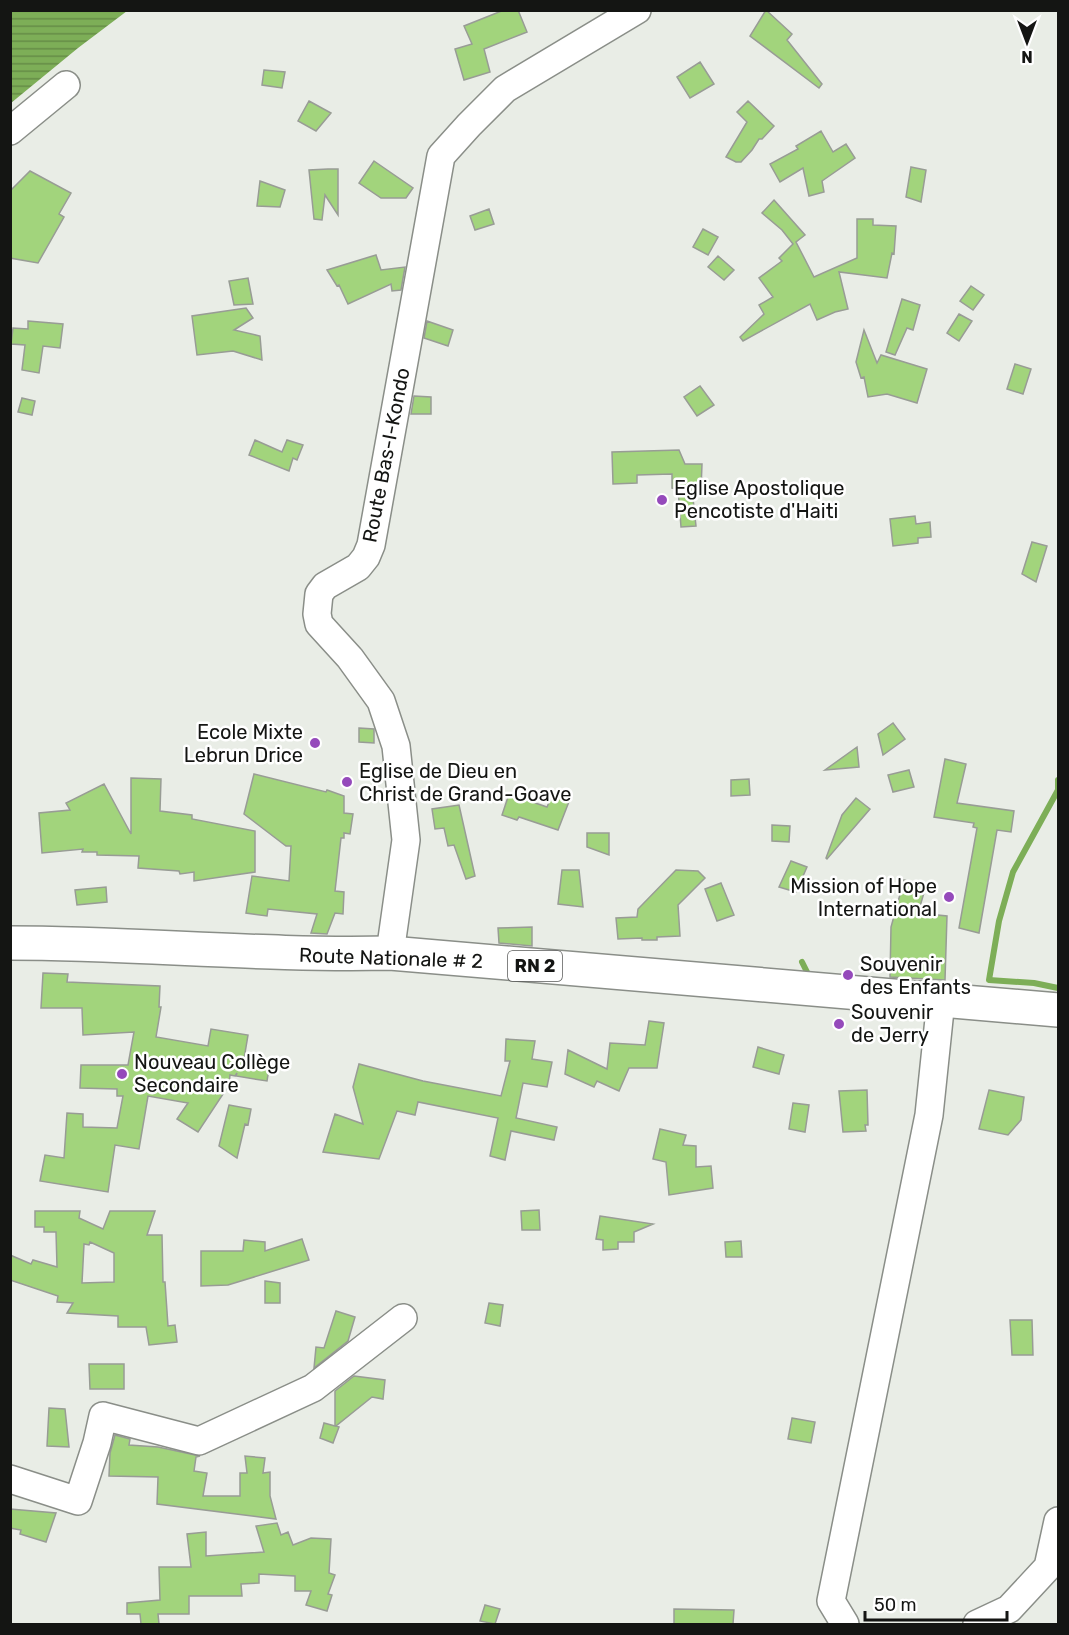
<svg xmlns="http://www.w3.org/2000/svg" width="1069" height="1635" font-family="Rubik,sans-serif">
<defs>
<pattern id="water-rules" width="6" height="5" patternUnits="userSpaceOnUse" patternTransform="scale(1.5)"><rect width="6" height="5" fill="#7dae57"/><path d="M0 2.5h6" fill="none" stroke="#658c47"/></pattern>
</defs>
<rect width="100%" height="100%" fill="#e9ede6"/>
<!-- water -->
<path fill="url(#water-rules)" d="M11 10H127V11L78 48 11 103Z"/>
<g fill="none" stroke-linecap="round" stroke-linejoin="round">
<!-- stream -->
<path stroke="#7dae57" stroke-width="6" d="M1058 780V790L1013 872 999 921 989 980 1034 983 1058 988
M802 962 809 976 813 977"/>
</g>
<!-- building -->
<path fill="#a2d47c" stroke="#989c95" stroke-width="1.5" fill-rule="evenodd" d="M504 10H518L527 32 484 49 490 72 464 80 455 49 472 44 464 26Z
M766 10 792 34 787 40 822 84 819 88 750 36Z
M700 62 714 84 690 98 677 77Z
M264 70 285 72 282 88 262 85Z
M309 101 331 113 316 131 298 121Z
M748 101 774 126 762 139H759L752 150 741 162H736L726 157 747 122 737 112Z
M821 131 833 152 846 144 855 158 822 181 824 192 809 196 803 168 780 182 770 164 798 149 796 146Z
M374 161 413 188 406 198H381L359 183Z
M911 167 926 170 921 202 906 197Z
M328 169H338V215L325 195 322 220 314 219 309 170Z
M30 171 71 193 59 214 64 217 38 263 10 258V191Z
M260 181 285 190 280 207 257 206Z
M774 200 805 235 796 242 814 277 857 258V219H873V225L896 226 894 254 892 253 887 278 839 272 848 309 835 312 817 320 810 304 743 341 740 337 764 314 759 305 773 297 759 278 782 261 779 258 793 244 782 230 762 213Z
M489 209 494 224 475 230 470 216Z
M703 229 718 237 708 255 693 247Z
M376 255 381 270 405 267 401 290 392 291 391 284 348 304 339 285 337 286 327 270Z
M718 256 734 270 724 280 708 267Z
M248 278 253 304 234 305 229 281Z
M971 286 984 295 973 310 960 301Z
M902 299 920 305 913 330 907 328 895 355 886 352Z
M246 308 253 318 234 330 260 336 262 360 233 351 197 355 192 316Z
M959 314 972 321 959 341 947 333Z
M28 321 63 324 60 348 43 346 39 373 22 370 25 345 11 344 13 328 28 329Z
M427 321 453 330 448 346 424 338Z
M864 330 877 363 881 355 927 369 917 403 887 394 868 397 864 377 861 378 856 362Z
M1015 364 1031 369 1023 394 1007 389Z
M700 386 714 405 697 416 684 397Z
M414 396 431 397V414H411Z
M22 398 35 401 32 415 18 412Z
M255 440 282 452 287 440 303 445 297 460 293 458 289 471 249 455Z
M679 450 685 464H702L701 490 692 489 696 526 681 527 678 489 672 488V474L637 475V483L613 484 612 452Z
M915 516 916 524 930 522 931 537 918 538V543L893 546 890 519Z
M1032 542 1047 546 1036 582 1022 574Z
M893 723 905 739 883 755 878 734Z
M359 728 374 729V743L359 742Z
M857 747 859 767 825 770Z
M945 759 966 764 957 803 1014 811 1011 832 997 830 979 933 959 928 977 828 973 827 974 823 934 817Z
M909 770 914 787 893 792 888 775Z
M254 774 326 792 327 790 344 796V813L353 814 350 834 344 833V838H341L335 891 344 892 343 914 335 913 327 934 311 933 317 914 268 909 267 916 246 913 252 876 289 881 291 846H286L244 814Z
M131 778 161 779 160 811 192 815V819L255 831V872L194 881V872L180 874 179 871 138 868 139 856 97 855V852H82L83 849 42 853 39 813 70 810 66 803 104 784 131 834Z
M749 779 750 795 731 796V780Z
M553 793 570 799 558 830 519 817 517 820 502 815 509 794 547 807Z
M856 798 870 809 827 859 826 858 842 815Z
M459 805 475 876 466 879 454 845 448 846 444 828 435 829 432 809Z
M772 825 790 826 789 842 772 841Z
M587 833H609V855L587 847Z
M791 861 807 867 796 892 779 887Z
M562 870H579L583 907 558 904Z
M676 870 698 871 705 878 678 905 680 936 657 937V940H642V938L618 939 616 918 637 917 638 909Z
M904 880 926 886 918 913 947 916 945 980 890 977 891 927Z
M721 883 734 915 717 921 705 889Z
M106 887 107 902 77 905 75 890Z
M532 927V946L499 943 498 928Z
M43 973 68 974 67 982 160 986 159 1007H161L156 1037 208 1046 211 1029 248 1035 244 1059 270 1063 267 1081 236 1076 237 1073 235 1076 230 1075 229 1085 198 1132 177 1119 188 1103 148 1096 139 1149 115 1145 108 1192 40 1181 45 1155 64 1158 67 1113 83 1114V1127L117 1128 123 1096H117V1089L80 1088 81 1065H128L134 1032 83 1035 82 1008H41Z
M649 1021 664 1023 657 1068H629L619 1091 597 1081 594 1087 565 1074 568 1050 607 1069 610 1043 645 1045Z
M506 1039 535 1041 532 1059 552 1062 547 1087 523 1083 516 1118 557 1127 554 1140 511 1131 505 1160 490 1156 498 1118 418 1102 415 1115 397 1111 379 1159 323 1152 335 1114 363 1124 353 1087 359 1064 423 1081 501 1096 510 1061H505Z
M758 1047 784 1055 779 1074 753 1067Z
M867 1090 868 1125H865L866 1131 843 1132 839 1091Z
M989 1090 1024 1097 1021 1120 1008 1135 979 1129Z
M793 1103 809 1105 805 1132 789 1129Z
M229 1105 251 1109 248 1125 245 1124 237 1158 219 1146Z
M660 1129 686 1135 683 1145 696 1146V1167L711 1166 713 1188 669 1195 666 1162 653 1159Z
M539 1210 540 1230H522L521 1211Z
M35 1211H80L79 1218 103 1229 110 1211H155L147 1235H162L163 1282H165L168 1326 175 1325 177 1342 149 1345 146 1327H118V1316L67 1313 73 1303 57 1302 58 1296 10 1280V1255L31 1264 33 1260 57 1267 56 1232H44V1227H35ZM90 1242 114 1253V1282L82 1283 84 1244 89 1245Z
M600 1216 653 1224 634 1232V1242H618V1249L603 1250V1240L596 1239Z
M302 1239 309 1260 228 1285 201 1286V1251H243L244 1240 265 1242V1251Z
M741 1241 742 1257H726L725 1242Z
M265 1281 280 1283V1303H265Z
M489 1303 503 1305 500 1326 485 1323Z
M336 1311 355 1317 348 1341 314 1368 316 1347 324 1348Z
M1010 1320H1032L1033 1355H1012Z
M89 1364H124V1389H90Z
M354 1376 385 1380 383 1399 372 1397 336 1426 339 1427 333 1443 320 1438 324 1423 335 1426V1391Z
M49 1408 65 1409 69 1447 47 1446Z
M792 1418 815 1422 811 1443 788 1439Z
M115 1435 130 1439 129 1445 158 1447 200 1456 196 1457 194 1471 207 1473 203 1496H240V1473H247L245 1456 265 1458 263 1473 270 1472V1496L276 1519 157 1504 158 1477 109 1476 110 1453Z
M10 1509 56 1513 46 1542 20 1534 21 1530 10 1528Z
M277 1523 281 1535 288 1532 293 1545 311 1538 331 1539 329 1573 335 1575 328 1594 332 1595 327 1611 306 1605 311 1591H295V1576L259 1574V1583L241 1584 242 1596H189V1614H158L159 1624H141L140 1614H127V1603L160 1600 159 1567H191L187 1534 206 1532V1556L264 1552 256 1526Z
M485 1605 500 1609 495 1624 480 1621Z
M674 1609 734 1610 733 1624H674Z"/>
<g fill="none" stroke-linecap="round" stroke-linejoin="round">
<defs>
<path id="minor" d="M10 131 66 85
M390 953 406 840 396 746 381 701 350 658 319 624 317 614 319 594 325 586 358 567 366 557 371 545 441 156 469 125 505 89 637 10
M10 1479 78 1501 97 1443 103 1416 199 1441 313 1388 403 1318
M845 1624 831 1601 929 1115 941 1000
M977 1624 1009 1609 1048 1567 1058 1521"/>
<path id="major" d="M10 943C137 943 263 956 390 953L1058 1010"/>
</defs>
<!-- minor casing -->
<use href="#minor" stroke="#8a8e88" stroke-width="30"/>
<!-- major casing -->
<use href="#major" stroke="#8a8e88" stroke-width="36"/>
<!-- minor -->
<use href="#minor" stroke="#fff" stroke-width="27"/>
<!-- major -->
<use href="#major" stroke="#fff" stroke-width="33"/>
</g>
<!-- markers -->
<g fill="#954abb" stroke="#fff" stroke-width="2">
<circle cx="662" cy="500" r="6"/>
<circle cx="315" cy="743" r="6"/>
<circle cx="347" cy="782" r="6"/>
<circle cx="949" cy="897" r="6"/>
<circle cx="848" cy="975" r="6"/>
<circle cx="839" cy="1024" r="6"/>
<circle cx="122" cy="1074" r="6"/>
</g>
<g text-anchor="middle" dominant-baseline="central" stroke-width="5" stroke-linejoin="round" paint-order="stroke">
<!-- shield labels -->
<rect fill="#fff" stroke="#5a5b5a" stroke-width="1.5" x="508" y="951" width="54" height="30" rx="4.5"/>
<g font-size="18" font-weight="bold" fill="#141513">
<text x="535" y="966">RN 2</text>
</g>
<!-- street labels -->
<g font-size="20" fill="#141513" stroke="#fff">
<text transform="translate(386 455) rotate(-79)">Route Bas-I-Kondo</text>
<text transform="translate(391 958) rotate(2)">Route Nationale # 2</text>
</g>
<!-- poi labels -->
<g font-size="20" fill="#141513" stroke="#fff" text-anchor="start">
<text x="674" y="488">Eglise Apostolique<tspan x="674" dy="23">Pencotiste d'Haiti</tspan></text>
<text x="303" y="732" text-anchor="end">Ecole Mixte<tspan x="303" dy="23">Lebrun Drice</tspan></text>
<text x="359" y="771">Eglise de Dieu en<tspan x="359" dy="23">Christ de Grand-Goave</tspan></text>
<text x="937" y="886" text-anchor="end">Mission of Hope<tspan x="937" dy="23">International</tspan></text>
<text x="860" y="964">Souvenir<tspan x="860" dy="23">des Enfants</tspan></text>
<text x="851" y="1012">Souvenir<tspan x="851" dy="23">de Jerry</tspan></text>
<text x="134" y="1062">Nouveau Collège<tspan x="134" dy="23">Secondaire</tspan></text>
</g>
</g>
<!-- border -->
<rect width="1069" height="1635" fill="none" stroke="#141513" stroke-width="24"/>
<!-- north arrow -->
<g transform="translate(1027 42) rotate(180)" stroke="#ffffff" stroke-width="4.5" paint-order="stroke">
<path d="M0-4.5L10 22L0 15L-10 22Z" fill="#141513"/>
<text y="-9" font-size="16" font-weight="bold" text-anchor="middle" fill="#141513">N</text>
</g>
<!-- scale -->
<path d="M865 1611v9h142v-9" fill="none" stroke="#141513" stroke-width="3"/>
<text x="874" y="1611" font-size="18" fill="#141513" stroke="#ffffff" stroke-width="4.5" paint-order="stroke">50 m</text>
</svg>
